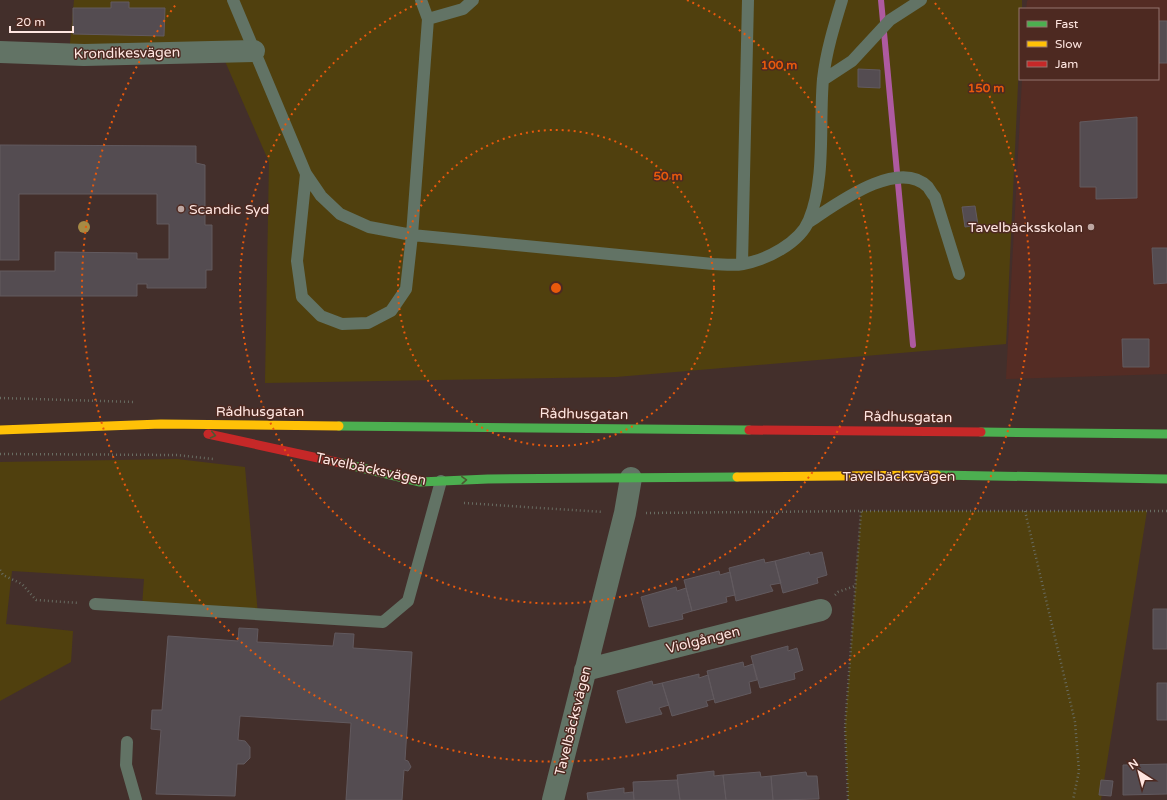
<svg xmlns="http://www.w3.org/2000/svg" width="1167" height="800" font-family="'Varela Round',sans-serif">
<rect width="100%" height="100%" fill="#432f2b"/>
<!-- built -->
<path fill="#542c24" d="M1028 0H1167V374L1006 379 1022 79H1158V9H1026L1027 1Z"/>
<!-- green -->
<path fill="#50400e" d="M74 0H1022V9H1020V41L1006 344 616 377 265 383 269 162 221 52 69 54Z
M177 459 245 467 258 615 142 607 144 579 12 571 6 624 73 631 71 662 0 701V462Z
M861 511H1147L1101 800H848L845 727Z"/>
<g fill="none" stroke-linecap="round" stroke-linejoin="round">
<!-- stream -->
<path stroke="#ae5aa0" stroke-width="6" d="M881 0 913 345"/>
</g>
<!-- building -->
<path fill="#544c51" stroke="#625a5f" d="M111 2H129V8H165L164 36 73 34V8H111Z
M1158 21H1167V63H1158Z
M858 69 880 70V88L858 87Z
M1137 117V198L1096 199V187H1080V122Z
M0 145 196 146V163L205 165V225H212V270H206V288H147V284H137V296H0V271H55V252L137 253V259H169V224H157V194H19V260H0Z
M975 206 978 225 965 227 962 207Z
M1152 248H1167V283L1154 284Z
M1122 339H1149V367H1123Z
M809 552 810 555 822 552 827 575 817 578 818 583 783 593 775 561Z
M764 559 765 563 775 561 781 583 770 585 773 591 736 601 729 568Z
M719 571 720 575 730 572 735 595 726 597 727 602 692 611 684 580Z
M676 587 677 591 686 588 692 611 682 614 683 619 649 627 641 597Z
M1153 609H1167V649H1153Z
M239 628 258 629 257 642 333 646 335 633 354 634 353 648 412 652 405 760 408 761 411 767 408 771 404 770 402 800H346L351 723 240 716 238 740 245 741 250 747V758L244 764H237L235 796 156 794 161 730 151 729 152 710H162L168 636 238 641Z
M788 646V651L797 648 803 670 794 673 795 679 760 688 751 656Z
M743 662 744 667 753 664 757 680 749 682 751 693 715 703 707 671Z
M699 674V678L708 675 714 699 706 701 708 706 672 716 662 683Z
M652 681 653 685 662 683 669 705 659 708 662 714 626 723 617 691Z
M1157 683H1167V720H1157Z
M1167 764V794L1123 795V765Z
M714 771V776L723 775 726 800H680L677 775Z
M760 772 761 777 771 776 773 800H726L723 775Z
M806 772 807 776H817L819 799 773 800 771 776Z
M677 780 680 800H634L633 782Z
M1101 780 1113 781 1111 796 1099 795Z
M624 788V793L633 792 634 800H588L587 793Z"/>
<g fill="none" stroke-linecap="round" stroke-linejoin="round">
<!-- path -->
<path stroke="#686c62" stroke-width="2.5" stroke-dasharray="1 3" stroke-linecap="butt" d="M0 398 135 402
M0 454 177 455 213 459
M464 503 603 512
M1025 511 1075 722 1079 771 1073 800
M646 513 861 511H1167
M0 570 3 575 22 584 36 600 79 603
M835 595 838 592 855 586
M848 800 845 727 861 511"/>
<!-- lane -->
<path stroke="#627365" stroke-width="12" d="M233 0 306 174 321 196 340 214 369 227 412 235 713 264C722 264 733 266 743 264 766 260 800 243 809 220 826 179 819 123 823 79 826 52 834 26 842 0
M428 19 463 9 473 0
M823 80 852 61 890 20 921 0
M306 174 297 261 302 297 321 316 342 324 368 323 391 311 406 289 412 235 428 19 421 0
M809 222C835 205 898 157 928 187 930 190 932 194 935 197L959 274
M742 264 748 0
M95 604 383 622 408 601 441 481
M127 742 126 765 136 800"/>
<!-- street -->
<path stroke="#627365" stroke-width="22" d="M0 52 84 55 254 51
M585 670 821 610
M553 800 625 513 631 478"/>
<!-- fast -->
<path stroke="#4caf50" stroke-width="9" d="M339 426 749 430
M981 432 1167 434
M341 463 420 482 488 479 737 477
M937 475 1167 479"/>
<!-- slow -->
<path stroke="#ffc107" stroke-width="9" d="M0 430 161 424 339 426
M737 477 937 475"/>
<!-- jam -->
<path stroke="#c62828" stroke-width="9" d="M749 430 981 432
M208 434 341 463"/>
</g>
<!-- trees -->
<circle fill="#a78a44" cx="84" cy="227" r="6"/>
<!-- one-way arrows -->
<defs><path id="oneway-chevron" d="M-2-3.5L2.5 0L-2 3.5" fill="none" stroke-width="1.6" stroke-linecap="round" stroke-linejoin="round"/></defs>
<g stroke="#4d5831">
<use href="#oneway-chevron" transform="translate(213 435) rotate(12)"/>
<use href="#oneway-chevron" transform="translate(464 480) rotate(-3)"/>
</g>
<!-- distance rings -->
<g fill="none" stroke="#e8590c" stroke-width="2" stroke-dasharray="2 4">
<circle cx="556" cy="288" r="158"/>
<path d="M687 0A316 316 0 1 1 425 0"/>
<path d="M935 3A474 474 0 1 1 177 3"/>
</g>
<!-- markers -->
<g fill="#bda6a1" stroke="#4d2921" stroke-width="1.5">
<circle cx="181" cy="209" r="4"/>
<circle cx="1091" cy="227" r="4"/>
</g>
<g text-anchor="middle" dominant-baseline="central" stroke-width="3" stroke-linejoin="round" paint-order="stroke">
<!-- street labels -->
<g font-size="14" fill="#ffe6e1" stroke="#4d2921">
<text transform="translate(127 53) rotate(-1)">Krondikesvägen</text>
<text x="260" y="411">Rådhusgatan</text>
<text transform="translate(584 414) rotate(1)">Rådhusgatan</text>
<text transform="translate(908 417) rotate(1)">Rådhusgatan</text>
<text transform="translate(371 469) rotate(12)">Tavelbäcksvägen</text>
<text x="899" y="476">Tavelbäcksvägen</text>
<text transform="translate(703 640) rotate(-14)">Violgången</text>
<text transform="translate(573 721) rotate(-76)">Tavelbäcksvägen</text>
</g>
<!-- poi labels -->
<g font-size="14" fill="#ffe6e1" stroke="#4d2921" text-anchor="start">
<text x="189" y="209">Scandic Syd</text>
<text x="1083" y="227" text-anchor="end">Tavelbäcksskolan</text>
</g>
</g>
<circle cx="556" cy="288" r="6" fill="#e8590c" stroke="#4d2921" stroke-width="2"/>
<g font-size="12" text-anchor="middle" font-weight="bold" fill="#e8590c" stroke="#4d2921" stroke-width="3" stroke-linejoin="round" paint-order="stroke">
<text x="779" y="69">100 m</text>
<text x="986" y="92">150 m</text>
<text x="668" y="180">50 m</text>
</g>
<!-- legend -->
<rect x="1019" y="8" width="140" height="72" fill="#4d2921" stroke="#94756e"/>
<rect x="1027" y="21" width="20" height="6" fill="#4caf50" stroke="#94756e"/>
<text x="1055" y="28" font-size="12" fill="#ffe6e1">Fast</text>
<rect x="1027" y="41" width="20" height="6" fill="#ffc107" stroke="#94756e"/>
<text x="1055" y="48" font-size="12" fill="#ffe6e1">Slow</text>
<rect x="1027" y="61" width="20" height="6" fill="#c62828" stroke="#94756e"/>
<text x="1055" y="68" font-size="12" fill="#ffe6e1">Jam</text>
<!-- north arrow -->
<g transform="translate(1139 772) rotate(324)" stroke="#4d2921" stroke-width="3" paint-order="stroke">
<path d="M0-3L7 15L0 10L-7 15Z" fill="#ffe6e1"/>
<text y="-6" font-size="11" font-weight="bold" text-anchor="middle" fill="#ffe6e1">N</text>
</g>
<!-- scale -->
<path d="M10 26v6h63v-6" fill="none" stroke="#ffe6e1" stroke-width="2"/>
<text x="16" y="26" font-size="12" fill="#ffe6e1" stroke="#4d2921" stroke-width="3" paint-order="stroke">20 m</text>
</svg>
